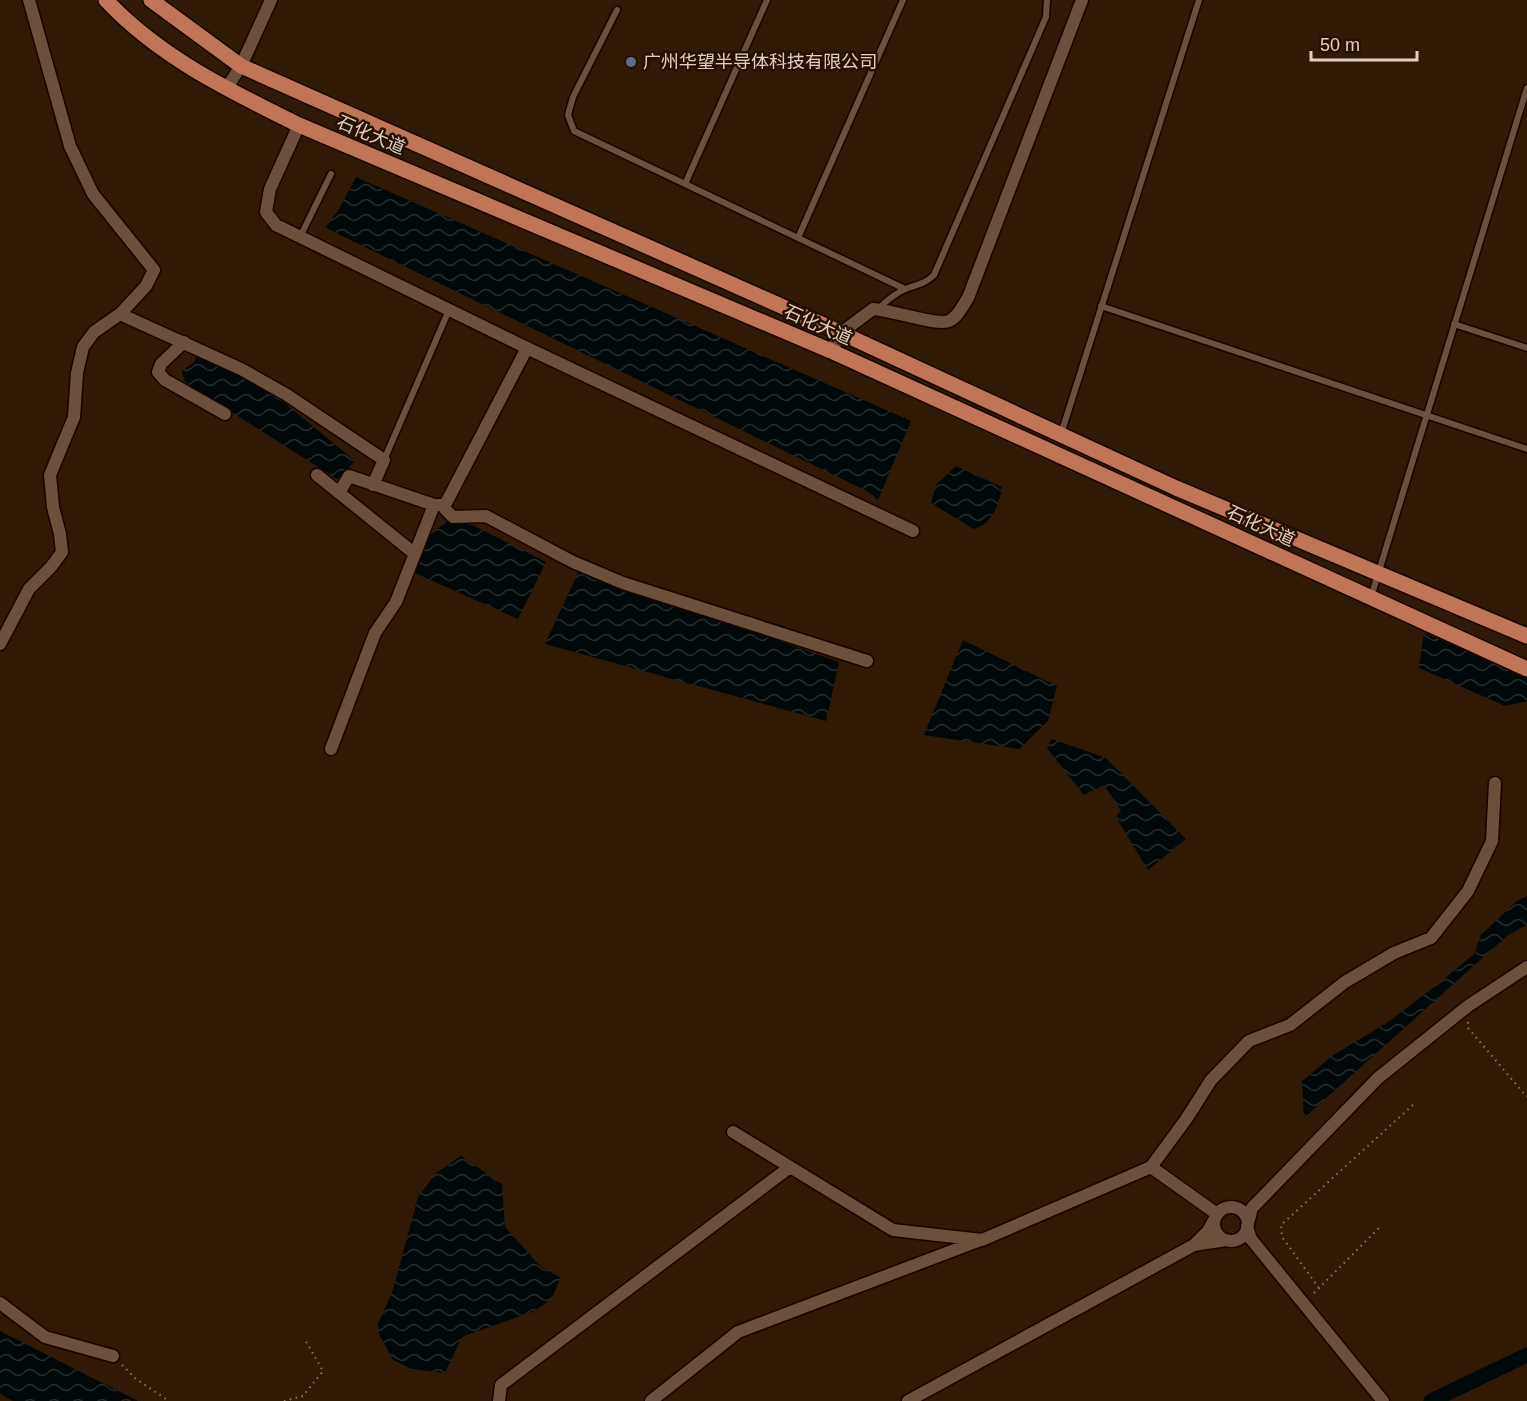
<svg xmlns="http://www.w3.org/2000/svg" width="1527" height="1401" font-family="Helvetica,'Noto Sans SC',sans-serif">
<defs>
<pattern id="water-waves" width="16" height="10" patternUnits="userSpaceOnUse" patternTransform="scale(1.5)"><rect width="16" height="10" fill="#000809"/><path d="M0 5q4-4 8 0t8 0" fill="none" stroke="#252b2b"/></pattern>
</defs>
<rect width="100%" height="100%" fill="#301905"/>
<!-- water -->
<path fill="url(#water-waves)" d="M356 177 911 421 878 500 869 492 330 230 326 227 339 209Z
M200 351 264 386 355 461 337 479 189 385 184 380 182 371 194 362Z
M956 466 1002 487C999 505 993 523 974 529L931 503 936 485Z
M450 520 472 525 546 562 518 619 415 573 429 534Z
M579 571 839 662 826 721 545 644Z
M1424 633 1527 676V701L1505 706 1419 668Z
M963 640 1057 686 1048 721 1019 749 924 735Z
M1052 739 1106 758 1186 839 1148 870 1116 817 1121 810 1104 785 1084 795 1047 748Z
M1527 896V925L1508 935 1304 1118 1302 1081 1332 1056 1391 1020 1438 984 1474 954 1481 935 1517 901Z
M461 1156 502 1184 505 1227 540 1266 561 1278 551 1299 535 1311 464 1336 459 1343 445 1373 412 1369 393 1360 379 1334 378 1324 393 1290 418 1197 436 1173Z
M0 1331 138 1401H13L0 1394Z"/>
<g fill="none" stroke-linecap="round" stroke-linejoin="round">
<!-- canal -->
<path stroke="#000809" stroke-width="15" d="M1431 1401 1527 1355"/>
<defs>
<path id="lane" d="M617 10 573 97 568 115 574 131 905 289
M685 184 767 0
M300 237 331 174
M798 238 903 0
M1101 306 1527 449
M878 309C886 301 897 292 908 288 919 284 926 283 934 275L1046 17 1047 0
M1454 324 1527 348
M1061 434 1199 0
M384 460 449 310
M1371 597 1527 88"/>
<path id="street" d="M226 89 241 66 271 0
M299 125 270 189 266 212 276 225 527 348 913 531
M120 314 241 369 287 395 384 460 373 485
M184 342 161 364 158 372 165 380 225 414
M831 351 841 333 873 309C891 310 937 326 949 321 958 317 963 305 968 298L1082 0
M317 475 415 554
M339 493 349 476 434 505H445L527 348
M445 505V509L453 517 486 516 573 562 623 583 867 661
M0 644 29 589 51 567 62 552 60 534 53 507 50 475 74 417 77 373 83 347 94 332 120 314 146 286 154 270 93 194 70 146 29 0
M331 749 375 633 396 602 434 505
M733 1132 893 1230 982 1240 1151 1167
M1214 1224a17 17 0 1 1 34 0a17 17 0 1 1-34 0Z
M1217 1214 1151 1167 1187 1118 1211 1080 1249 1041 1290 1025 1345 982 1394 953 1431 938 1468 891 1492 841 1495 783
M1214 1220 1208 1231 1194 1245 1226 1240
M0 1303 45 1337 113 1356
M499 1401 501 1385 790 1167
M651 1401 738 1332 978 1241
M908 1401 1194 1245
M1383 1401 1251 1239 1247 1227 1252 1208 1378 1078 1468 1006 1527 967"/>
<path id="primary" d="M106 0C159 57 230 91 299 125L831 351 1527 669
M151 0 241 66 824 325 1176 488 1527 636"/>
</defs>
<!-- lane casing -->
<use href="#lane" stroke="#170400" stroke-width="9"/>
<!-- street casing -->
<use href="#street" stroke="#170400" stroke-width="15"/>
<!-- primary casing -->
<use href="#primary" stroke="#170400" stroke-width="18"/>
<!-- path -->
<path stroke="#897665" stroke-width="2" stroke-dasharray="1.5 4.5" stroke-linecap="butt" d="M1468 1022V1028L1527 1097
M1319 1288 1282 1237 1281 1225 1414 1104
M1314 1293 1380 1227
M122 1365 136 1379 169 1401
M284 1401 303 1396 323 1371 304 1338"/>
<!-- lane -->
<use href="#lane" stroke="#6b503b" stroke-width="6"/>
<!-- street -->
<use href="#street" stroke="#6b503b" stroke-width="12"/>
<!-- primary -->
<use href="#primary" stroke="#c17557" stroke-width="15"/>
</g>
<!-- markers -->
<circle fill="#5c6f8a" stroke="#261000" stroke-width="2" cx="631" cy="62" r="6"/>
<g text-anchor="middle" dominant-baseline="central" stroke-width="5" stroke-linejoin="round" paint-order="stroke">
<!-- poi labels -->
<g font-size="18" fill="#e0d0c3" stroke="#261000" text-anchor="start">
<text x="643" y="62">广州华望半导体科技有限公司</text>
</g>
<!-- street labels -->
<g font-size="18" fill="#e0d0c3" stroke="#261000">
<text transform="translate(371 135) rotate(23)">石化大道</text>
<text transform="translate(818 325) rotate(24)">石化大道</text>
<text transform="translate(1261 526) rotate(25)">石化大道</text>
</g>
</g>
<!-- scale -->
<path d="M1311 51v9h106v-9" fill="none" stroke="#e0d0c3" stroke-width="3"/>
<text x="1320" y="51" font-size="18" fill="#e0d0c3" stroke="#261000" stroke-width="4.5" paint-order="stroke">50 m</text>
</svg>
